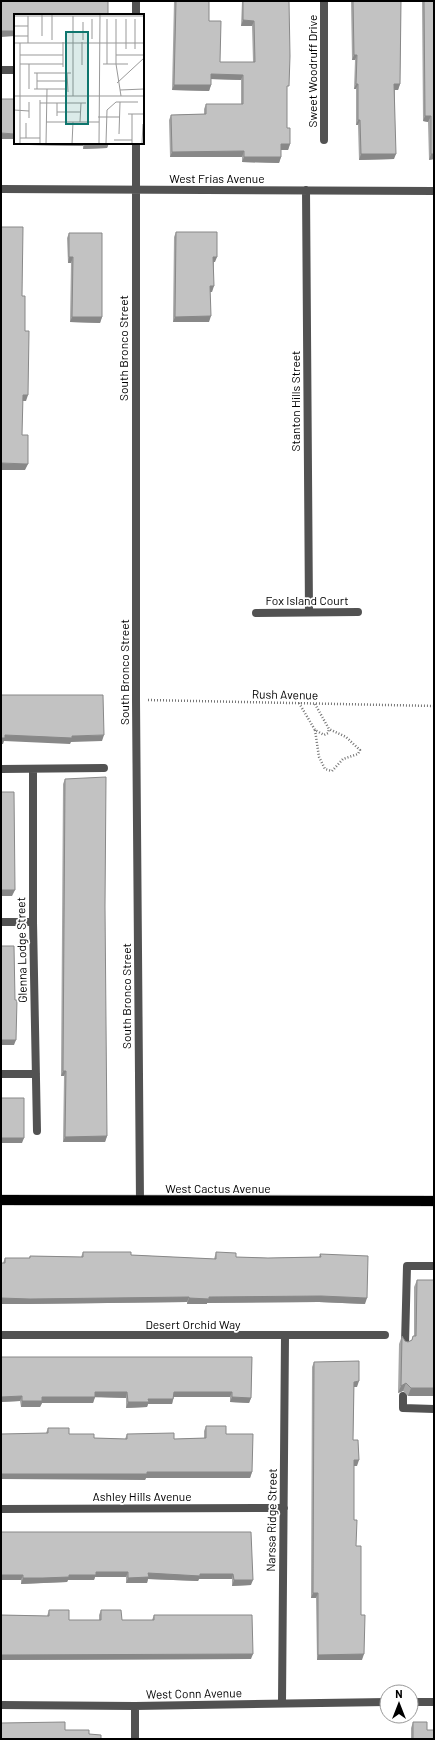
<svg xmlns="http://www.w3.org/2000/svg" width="435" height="1740" font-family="Barlow,sans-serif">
<rect width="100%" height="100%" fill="#fff"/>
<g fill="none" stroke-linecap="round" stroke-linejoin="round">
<defs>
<path id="primary" d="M1 1200 434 1201"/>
</defs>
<!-- primary casing -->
<use href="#primary" stroke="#dbdbdb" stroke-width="12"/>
<!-- path -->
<path stroke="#747474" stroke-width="2.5" stroke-dasharray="1 2" stroke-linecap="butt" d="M148 700 434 706
M299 703 315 730 324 735 328 733 329 729 315 704
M315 730 319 757 325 769 332 771 343 759 358 754 360 750 346 737 329 729"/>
<!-- lane -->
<path stroke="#525252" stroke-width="8" d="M405 1344 407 1266H434
M403 1396V1408L434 1409"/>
<!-- street -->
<path stroke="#525252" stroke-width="8" d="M324 1V140
M136 15V1
M1 70H15
M136 143V700L140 1201
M1 189 434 191
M306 190 309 612
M256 613 358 612
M1 769 104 768
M33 769V922L37 1131
M1 922H33
M1 1074H36
M1 1335H385
M1 1509 284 1508
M411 1702H434
M282 1703 285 1336
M1 1705 135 1706 387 1702
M135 1739V1706"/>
<!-- primary -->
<use href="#primary" stroke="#000" stroke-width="10"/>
</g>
<!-- wall -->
<path fill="#a7a7a7" d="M174 1H209V21L220 62H253L252 26H241L242 1H289L287 92V128L290 144 288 150H281V157L279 163 242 162V157H170L169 120 171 115 204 114V109L206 104H241V80L211 79V85L209 91 172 90Z
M351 1H401L400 84 398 90H395L394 159 359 160 358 125H356V89H354L355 60H352Z
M422 1H434V159L429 160 428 122 423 121Z
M29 143H109L107 148 83 149V146L29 145Z
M176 232 215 262H214L212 292H210L209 322H173L174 237Z
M69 233 102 317 100 323 70 322 71 263H68L67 238Z
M65 779 107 1136 105 1142H63L64 1076H61L63 784Z
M83 1252 131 1255 214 1259 216 1252 236 1257 268 1258 319 1257 320 1254 365 1304 319 1302 207 1303V1304H187V1302L28 1304H1V1263H3L5 1258H29L30 1256 81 1257Z
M417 1280H434V1396H408L403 1391 398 1393 399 1344 402 1336 405 1341 408 1342 412 1340 414 1336V1287Z
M1 1357H252L251 1398 249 1403 230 1402V1397H174L172 1404H148L147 1407 126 1408V1398L95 1397 93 1403H42L40 1407H21L20 1401 1 1402Z
M314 1362 357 1387H354L353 1440 357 1466H354V1520L356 1546 362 1660H317L316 1598H311L312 1367Z
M206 1426 226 1434 252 1472 250 1478H146L145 1480 46 1433 48 1428 69 1434 94 1438 125 1439 127 1434 174 1439 204 1438V1431Z
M1 1532H251V1585L232 1586V1579H199L198 1581 148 1579 147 1583H126V1577H95L94 1580H68L67 1582 41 1583 21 1584V1580H1Z
M49 1610 69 1620H99V1615L101 1610 122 1620H152L154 1615 251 1659 1 1660V1615L47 1616Z
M413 1722 427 1730 434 1739H411V1728Z"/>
<!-- shaded-wall -->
<path fill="#888" d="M243 20 254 21 252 26H241Z
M1 31H15V36L1 37Z
M354 55H357L355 60H352Z
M211 74 243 75 241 80 209 79Z
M356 84H358L356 89H354Z
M394 84H400L398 90H393Z
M174 85H211L209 91 172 90Z
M425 116H431L428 122 423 121Z
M358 120H360L358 125H356Z
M1 133 15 134V139H1Z
M30 143H84L83 146 29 145Z
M85 143H109L107 148 83 149Z
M281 144H290L288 150H279Z
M244 151 242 157H170L172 152Z
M361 154H396L394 159 359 160Z
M431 154H434V159L429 160Z
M244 157H281L279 163 242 162Z
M69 257H73L71 263H68Z
M213 257H217L215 262H212Z
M210 286H214L212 292H208Z
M211 316 209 322H173L175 317Z
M72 317H102L100 323 70 322Z
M23 395H28L26 401H21Z
M1 463 28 464 25 470H1Z
M5 735 72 736 104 735 102 741 71 742 70 744 4 741 3 744H1V738Z
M1 890H15L12 896H1Z
M1 1040H16L14 1045H1Z
M63 1071H66L64 1076H61Z
M107 1136 105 1142H63L65 1137Z
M1 1138H24L22 1143H1Z
M321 1296 367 1298 365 1304 319 1302 207 1303V1304H187L189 1298 209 1297Z
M189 1297 187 1302 28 1304H1V1298Z
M359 1381 357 1387H352L354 1382Z
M406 1383 403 1391 398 1393 401 1386Z
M411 1388H434V1396H408Z
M95 1392H127L126 1398 93 1397Z
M174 1392H232L230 1397H172Z
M22 1396 20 1401 1 1402V1397Z
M42 1397H95L93 1403H42L40 1407H21L22 1401Z
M232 1397 251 1398 249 1403 230 1402Z
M148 1399H173L172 1404H148L147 1407 126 1408 128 1402Z
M354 1460H359L357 1466H352Z
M147 1472H252L250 1478H146L145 1480 1 1479V1474Z
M96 1572H128L126 1577H95L94 1580H68L67 1582 21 1584 23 1578Z
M148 1573 200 1574H233L232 1579H199L198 1581 148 1579 147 1583H126L128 1578Z
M1 1575H23L21 1580H1Z
M234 1580H253L251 1585 232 1586Z
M313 1593H318L316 1598H311Z
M253 1654 251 1659 1 1660V1655Z
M364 1654 362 1660H317L318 1655Z"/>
<!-- building -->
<path fill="#c2c2c2" stroke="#888" d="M1 1H108V15H15V31H1Z
M176 1H209V21H221L220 62H255L254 21 243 20V1H289L290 56 289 86H287V128H290V144H281V157H244V151L172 152 171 115 206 114V104H243V75L211 74V85H174Z
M353 1H401L400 84H394L396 154H361L360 120H358V84H356L357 55H354Z
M424 1H434V154H431V116H425Z
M15 97V134L1 133V99H15Z
M1 227H23L22 296H25V331H29L28 395H23L22 435H28V464L1 463Z
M176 232H217V257H213L214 286H210L211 316 175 317Z
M69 233H102V317H72L73 257H69Z
M1 695H103L104 735 72 736V738L5 735V738H1Z
M106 777 105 906 107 1136 65 1137 66 1071H63L65 779Z
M1 792H14L15 890H1Z
M1 946H14L15 1000H17L16 1040H1Z
M1 1098H24V1138H1Z
M83 1252H131V1255L216 1259V1252L236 1253V1257L268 1258 321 1257 320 1254 368 1256 367 1298 321 1296 209 1297V1299L189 1298V1297L30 1299 1 1298V1263H5V1258H30V1256L83 1257Z
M417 1280H434V1388H411L406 1383 401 1386 402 1336 405 1341 408 1342 412 1340 413 1336H416Z
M1 1357H252L251 1398 232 1397V1392H174L173 1399H148L149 1402H128L127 1392H95V1397H42V1401H22V1396L1 1397Z
M359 1361V1381L354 1382 353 1440H358L359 1460H354V1520H357L356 1546H361V1615H365L364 1654 318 1655V1593H313L314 1362Z
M206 1426H226V1434H253L252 1472H147V1474H1V1434L48 1433V1428H69V1434H94V1438L127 1439V1434L174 1433V1439L206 1438Z
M1 1532H251L253 1580H234L233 1574H200V1576L148 1573 149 1577 128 1578V1572H96V1575H69V1577L43 1578H23V1575H1Z
M49 1610H69V1620H101V1610H121L122 1620H154V1615H252L253 1654 1 1655V1615L49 1616Z
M65 1722V1730H89V1734L101 1735V1739H1V1723Z
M413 1722H427V1730H434V1739H413Z"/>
<g text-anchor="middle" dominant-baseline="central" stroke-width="3.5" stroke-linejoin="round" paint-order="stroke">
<!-- street labels -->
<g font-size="12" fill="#000" stroke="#fff">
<text transform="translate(312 71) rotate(-90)">Sweet Woodruff Drive</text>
<text x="217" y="178">West Frias Avenue</text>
<text transform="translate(123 348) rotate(-90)">South Bronco Street</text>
<text transform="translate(295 401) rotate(-90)">Stanton Hills Street</text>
<text x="307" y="600">Fox Island Court</text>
<text transform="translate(124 672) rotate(-90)">South Bronco Street</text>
<text transform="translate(285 694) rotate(1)">Rush Avenue</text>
<text transform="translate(21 950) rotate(-91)">Glenna Lodge Street</text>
<text transform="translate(126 996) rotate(-90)">South Bronco Street</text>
<text x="218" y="1188">West Cactus Avenue</text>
<text x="193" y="1324">Desert Orchid Way</text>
<text x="142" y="1496">Ashley Hills Avenue</text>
<text transform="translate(271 1520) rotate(-89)">Narssa Ridge Street</text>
<text transform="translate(194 1693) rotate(-1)">West Conn Avenue</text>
</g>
</g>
<!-- overview -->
<g transform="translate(14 14)">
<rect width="130" height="130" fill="#fff"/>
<path fill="none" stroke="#999" stroke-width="1" d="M38 0V26M0 2H130M14 2V29M59 2V82M102 5V50L107 82M69 8V26M0 12H14M0 22H14M28 22V0M78 25V5M49 28V53M68 28V51M0 29H130M112 35V5M121 35V5M6 41H49M102 41H130M6 50H49M15 50V75M89 50H114M93 50V5M20 59H57M23 59V75M53 59 54 78M23 67H53M103 69 130 44M20 75H53M106 76 130 75M0 82H130M26 89H72M0 96 15 97M43 98H67M114 100H130M118 100V130M43 102V89M84 103H106M15 104V88M32 108H85M66 108 67 89M105 120 106 88M6 124H26M12 124V109M100 126H118M92 129 93 96 102 88H124M6 130V29M26 130V86M32 130 33 75M58 130 59 108M85 130 86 0M128 130 129 110"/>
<path fill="#0f766e" fill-opacity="0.15" stroke="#0f766e" stroke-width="2" d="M52 18H74V110H52Z"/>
<rect width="130" height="130" fill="none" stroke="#000" stroke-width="2"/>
</g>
<!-- border -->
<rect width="435" height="1740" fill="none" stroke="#000000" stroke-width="4"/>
<!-- north arrow -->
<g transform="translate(399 1704)"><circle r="19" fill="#ffffff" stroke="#999999"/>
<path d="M0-3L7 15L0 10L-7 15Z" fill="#000000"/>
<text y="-6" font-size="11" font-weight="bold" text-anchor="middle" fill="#000000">N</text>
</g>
</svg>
